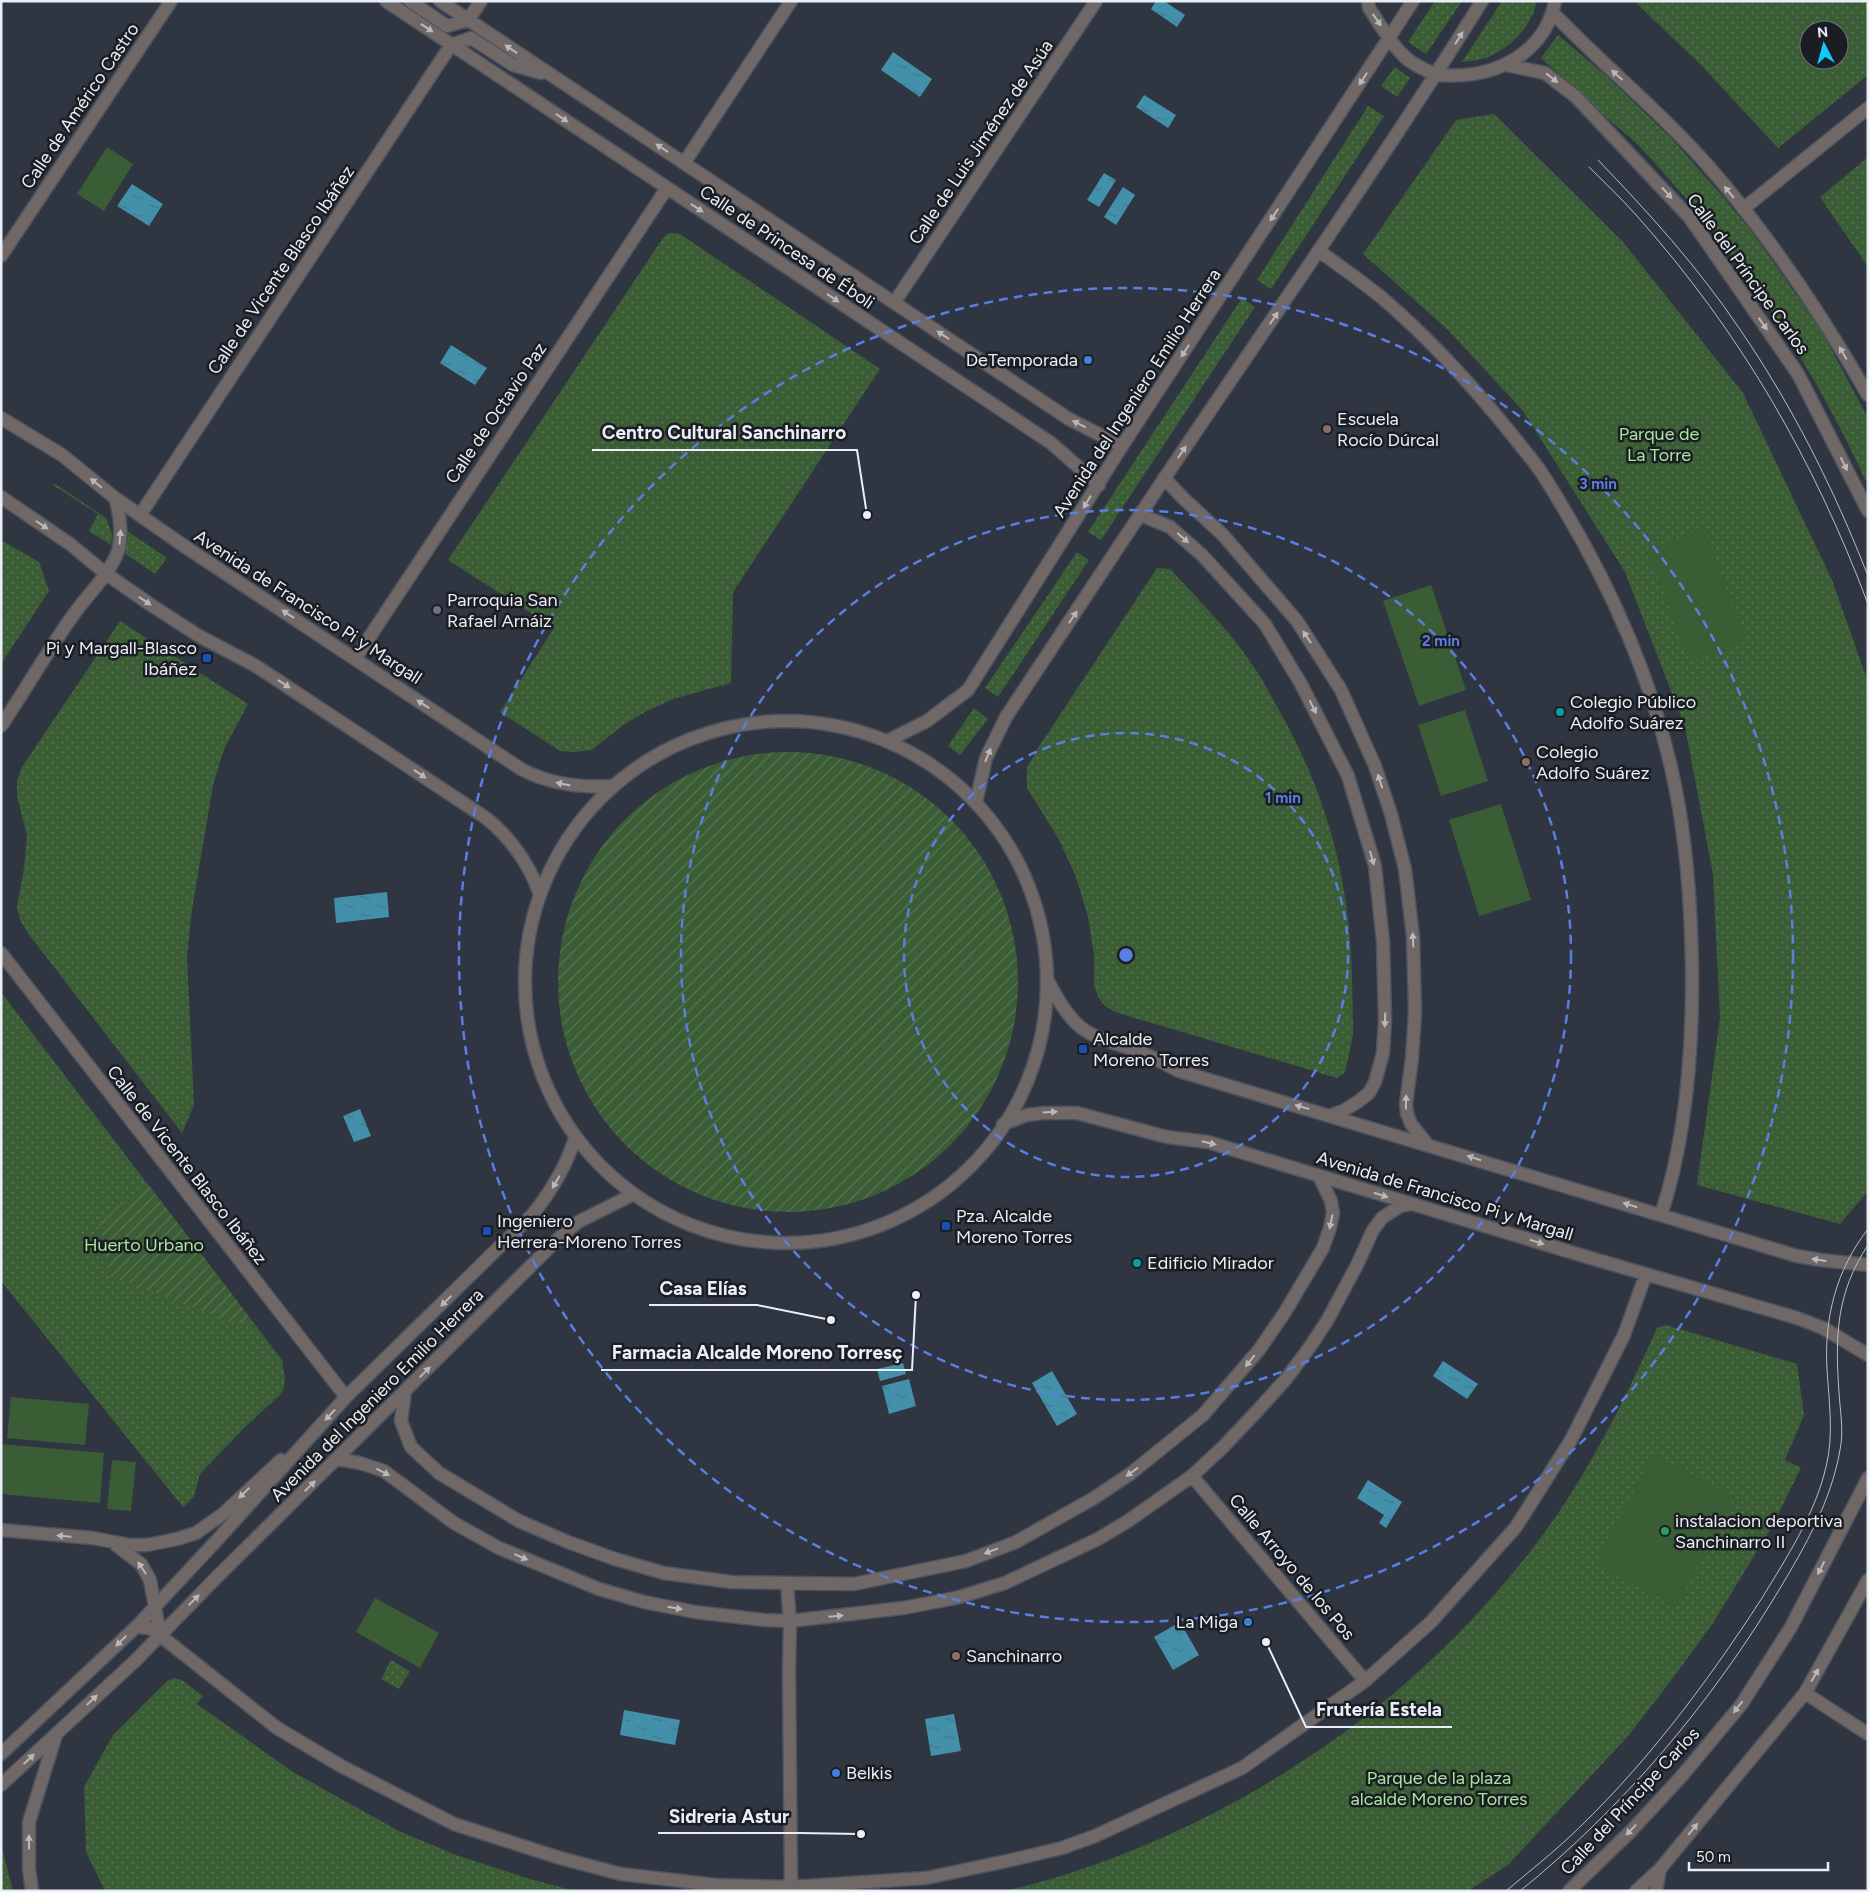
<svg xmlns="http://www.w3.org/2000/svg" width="1869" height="1892" font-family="Figtree,sans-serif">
<defs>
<pattern id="grass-dots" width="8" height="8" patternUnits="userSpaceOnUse" patternTransform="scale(1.25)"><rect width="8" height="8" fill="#3b5d35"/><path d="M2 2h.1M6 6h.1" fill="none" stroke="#587553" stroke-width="1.8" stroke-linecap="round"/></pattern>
<pattern id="garden-furrows" width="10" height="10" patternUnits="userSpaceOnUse" patternTransform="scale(1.25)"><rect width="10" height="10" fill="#3b5d35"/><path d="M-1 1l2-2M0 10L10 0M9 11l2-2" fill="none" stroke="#587553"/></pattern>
<pattern id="water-ripples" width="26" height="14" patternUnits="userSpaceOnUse" patternTransform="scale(1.25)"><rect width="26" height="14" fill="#4390ab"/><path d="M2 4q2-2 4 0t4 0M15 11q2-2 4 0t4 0" fill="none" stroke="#447689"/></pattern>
</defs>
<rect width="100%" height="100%" fill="#2f3641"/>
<!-- grass -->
<path fill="url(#grass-dots)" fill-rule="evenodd" d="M1435 1H1462L1426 54 1408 42Z
M1502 1H1537C1532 26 1510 49 1486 58 1479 60 1470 61 1462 62Z
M1634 1H1868V75L1778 148 1700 64ZM1809 30H1839V60H1809Z
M1558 35 1603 73 1671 138 1725 199 1755 236 1821 330 1868 418V486C1812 361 1733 245 1639 146 1628 135 1616 126 1605 116 1583 96 1562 77 1541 58Z
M1395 67 1410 78 1397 97 1381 86Z
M1368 106 1384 116 1271 289 1257 280Z
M1494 114 1623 242 1743 393 1832 580 1868 682V1191L1840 1224 1697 1185 1720 1018 1713 874 1685 727 1625 572 1523 411 1448 330 1363 254 1456 120Z
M1868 157V267L1820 197Z
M669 233 680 234 880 369 733 592 731 683 673 699 647 711 623 725 592 750 573 752 560 751 500 712 554 628 448 560 663 238Z
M1242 298 1255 307 1101 540 1088 532Z
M55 484 106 518 112 534 111 545 89 531 98 514 53 485Z
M127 531 167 558 155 574 124 553 128 539Z
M1 540 39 562 49 591 1 664Z
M1077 552 1089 560 998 697 985 688Z
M1157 568 1170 569C1199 600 1230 631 1254 667 1262 678 1268 691 1275 703 1325 789 1350 877 1352 977 1352 995 1353 1013 1353 1031 1352 1044 1348 1058 1345 1072L1337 1078 1115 1012 1105 1006 1098 997 1094 985V955L1088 917 1076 877 1058 838 1027 788V768L1038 748Z
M120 621 248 704 224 749 213 785 192 910 187 956 194 1105 182 1133 30 936 20 920 17 907 24 868 27 836 17 796V781L22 767Z
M974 708 988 719 960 755 948 746Z
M1 992 282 1360 285 1379 284 1388 280 1395 246 1426 200 1474 194 1497 183 1507 1 1281Z
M1666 1325 1797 1364 1804 1415 1785 1460 1801 1468 1770 1530 1713 1623 1673 1678 1629 1735 1508 1865 1468 1891H1004C1060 1879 1114 1859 1166 1836 1314 1769 1437 1673 1536 1544 1586 1478 1623 1404 1657 1328Z
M391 1660 410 1671 399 1689 381 1679Z
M174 1678 182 1680 203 1696 197 1704 293 1772 399 1831 456 1855 530 1879 575 1891H105L86 1852 84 1787 113 1735 167 1681Z
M1 1844 13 1891H1Z"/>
<!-- garden -->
<path fill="url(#garden-furrows)" d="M558 982a230 230 0 1 1 460 0a230 230 0 1 1-460 0Z
M148 1184 250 1318 237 1324 110 1276 99 1221Z"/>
<!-- pitch -->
<path fill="#3b5d35" d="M107 147 133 164 104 211 77 194Z
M1704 528 1747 641 1690 662 1647 550Z
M1431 585 1466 690 1419 706 1383 601Z
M1465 710 1488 781 1441 796 1418 725Z
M1501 804 1531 900 1479 916 1449 820Z
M11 1397 89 1404 85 1445 7 1438Z
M1 1444 104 1453 100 1503 1 1494Z
M1653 1454 1735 1497 1677 1607 1595 1565Z
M112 1460 136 1462 131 1511 107 1509Z
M375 1598 439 1633 420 1668 356 1632Z"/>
<!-- water -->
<path fill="url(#water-ripples)" d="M1156 1H1164L1185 15 1177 27 1151 9Z
M893 52 932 79 920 97 881 70Z
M1144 95 1176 115 1168 128 1136 107Z
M1104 173 1116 180 1099 207 1087 200Z
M132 184 163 204 149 226 117 206Z
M1123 187 1135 195 1116 225 1104 217Z
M451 345 487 368 475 385 440 363Z
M387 892 389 917 336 923 334 898Z
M360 1109 371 1136 354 1142 343 1116Z
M1443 1361 1478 1384 1467 1399 1433 1376Z
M903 1363 906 1374 880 1381 877 1369Z
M1052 1371 1077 1414 1057 1426 1032 1383Z
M909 1379 916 1406 889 1414 882 1386Z
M1368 1480 1402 1502 1386 1528 1379 1523 1384 1515 1357 1498Z
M1180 1622 1199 1655 1173 1670 1154 1637Z
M624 1710 680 1720 675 1745 620 1735Z
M954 1714 961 1751 931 1756 925 1719Z"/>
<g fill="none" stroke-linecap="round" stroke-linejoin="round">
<defs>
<path id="minor" d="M386 1 1051 443 1099 485
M410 1 447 26 468 20 481 1
M440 1 1069 419 1122 446
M1368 1 1369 8C1379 23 1389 41 1402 54 1409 62 1425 70 1435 74 1443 77 1456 75 1465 75 1508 71 1547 46 1555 1
M1553 13C1604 66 1661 112 1710 168 1771 238 1822 315 1868 395
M1506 65 1545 73 1576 97 1690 218 1798 374 1868 511
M684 163 791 1
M1743 209 1868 108
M1319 251C1340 266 1361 281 1381 297 1429 338 1473 386 1513 436 1523 449 1534 461 1543 475 1603 569 1653 676 1675 786 1687 845 1691 906 1692 966 1693 1048 1687 1136 1661 1215
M1 256 171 1
M894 303 1096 1
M1 418 62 455 115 498 187 548 521 769C549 784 580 788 612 786
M1164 478 1183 498 1223 535 1297 621 1341 690 1375 766 1391 814 1405 869 1413 937 1415 1012 1412 1058 1406 1104 1407 1113 1411 1124 1427 1144
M1 497 70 544 105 573 151 605 199 636 256 666 486 818C510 837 529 864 539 892
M140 515 451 45 471 38 513 65 541 73
M1141 515 1170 527 1202 555 1265 624 1301 684 1348 776 1375 866 1383 942 1385 1020 1383 1053 1375 1082 1369 1093 1359 1101 1343 1111 1332 1115
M355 659 667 188
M525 982a261 261 0 1 1 522 0a261 261 0 1 1-522 0Z
M1 726C26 689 48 650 74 614 88 594 110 574 118 551 123 533 120 515 115 498
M889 740 927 721 968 690 1122 446 1413 1
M976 802 986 758 1006 717C1059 637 1112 556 1166 476 1272 318 1381 163 1482 1
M1 953 346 1397
M1048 981C1056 996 1065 1013 1078 1025 1095 1040 1117 1043 1137 1051 1152 1056 1165 1064 1179 1071L1797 1256 1821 1260 1868 1265
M1003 1124 1027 1115 1043 1113H1077L1167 1137 1208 1142 1587 1257 1797 1318 1823 1328 1868 1355
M405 1392 401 1421 411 1447 439 1473 519 1521 568 1542 615 1559 664 1573 731 1582 854 1584 966 1561 1016 1542 1094 1498 1130 1474 1203 1415 1259 1350 1285 1312 1323 1248 1330 1228 1333 1213 1331 1201 1319 1176
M337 1459 360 1463 384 1471 454 1523 499 1548 599 1589 644 1602 695 1612 764 1620 790 1621 903 1608 956 1598 1005 1583 1098 1539 1128 1521 1192 1476 1224 1446 1258 1410 1286 1379 1309 1348 1327 1321 1357 1265 1373 1230 1382 1218 1400 1206 1410 1204
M1192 1476 1365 1681
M1 1530 93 1538 130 1545H147L177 1539 196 1533 223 1514 281 1460
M116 1545 141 1564 150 1580 160 1634
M787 1584 790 1621 789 1671 791 1887
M137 1626 152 1629 277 1728 341 1766 454 1824 560 1858 621 1874 716 1885 791 1887 926 1878 1007 1861 1062 1848 1095 1836 1242 1768 1365 1681 1431 1622 1516 1527 1571 1440 1624 1335 1646 1274
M1805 1693 1868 1734
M1 1754 137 1626 218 1539 346 1397 533 1214C552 1190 566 1167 575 1138
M1 1785 136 1660 215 1579 558 1239 578 1222 630 1196
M32 1891 29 1869V1822L56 1735
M1569 1891 1631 1831 1680 1778 1741 1705 1791 1627 1868 1478
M1636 1891 1660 1869 1805 1693 1868 1580
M1656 1891 1660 1869"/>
</defs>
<!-- minor casing -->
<use href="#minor" stroke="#4d535e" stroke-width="15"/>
<!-- minor -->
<use href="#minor" stroke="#6f6866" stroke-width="12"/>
<!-- tram -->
<path stroke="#b9bdc6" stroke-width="1" d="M1598 160C1648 212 1698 267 1739 328 1792 405 1834 489 1868 576
M1589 167C1605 183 1622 199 1637 216 1741 333 1813 458 1868 604
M1506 1891C1525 1875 1545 1859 1564 1842 1641 1771 1705 1686 1762 1598 1787 1557 1815 1514 1826 1467 1834 1435 1829 1402 1827 1369 1824 1318 1836 1270 1868 1229
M1520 1891C1624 1807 1711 1703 1779 1590 1806 1545 1831 1501 1840 1450 1844 1431 1840 1411 1839 1392 1835 1337 1836 1293 1868 1245"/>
</g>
<!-- one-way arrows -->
<defs><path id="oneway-solid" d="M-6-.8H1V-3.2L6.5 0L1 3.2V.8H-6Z" transform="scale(1.25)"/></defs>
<g fill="#b9b8bc">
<use href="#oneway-solid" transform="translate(1377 20) rotate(55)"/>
<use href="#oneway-solid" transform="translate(427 28) rotate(34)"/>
<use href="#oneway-solid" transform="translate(1459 38) rotate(-58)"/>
<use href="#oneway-solid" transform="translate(511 49) rotate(-146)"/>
<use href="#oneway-solid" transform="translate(1617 75) rotate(-138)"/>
<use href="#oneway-solid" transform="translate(1552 78) rotate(38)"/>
<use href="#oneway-solid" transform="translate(1363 79) rotate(123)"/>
<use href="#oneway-solid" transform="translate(562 118) rotate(34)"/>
<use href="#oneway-solid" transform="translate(662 148) rotate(-147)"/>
<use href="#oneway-solid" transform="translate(1729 192) rotate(-130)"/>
<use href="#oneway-solid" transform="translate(1667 193) rotate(47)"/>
<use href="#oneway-solid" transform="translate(697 208) rotate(34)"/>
<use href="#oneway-solid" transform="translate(1274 215) rotate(123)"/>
<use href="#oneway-solid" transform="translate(833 298) rotate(34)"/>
<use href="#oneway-solid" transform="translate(1274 318) rotate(-56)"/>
<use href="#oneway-solid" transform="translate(1763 324) rotate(55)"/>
<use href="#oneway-solid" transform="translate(943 335) rotate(-146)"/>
<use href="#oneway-solid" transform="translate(1185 351) rotate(123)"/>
<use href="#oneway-solid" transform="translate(1843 353) rotate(-120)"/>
<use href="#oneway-solid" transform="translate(1079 424) rotate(-153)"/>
<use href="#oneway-solid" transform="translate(1182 452) rotate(-56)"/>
<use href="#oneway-solid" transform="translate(1844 464) rotate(63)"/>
<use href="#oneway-solid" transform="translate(96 483) rotate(-141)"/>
<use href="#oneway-solid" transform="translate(1087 502) rotate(122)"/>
<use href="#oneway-solid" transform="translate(42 525) rotate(34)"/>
<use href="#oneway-solid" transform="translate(120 537) rotate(-85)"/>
<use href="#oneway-solid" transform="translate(1183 538) rotate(41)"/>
<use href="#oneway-solid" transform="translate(145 601) rotate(34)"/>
<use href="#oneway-solid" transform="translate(288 614) rotate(-147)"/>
<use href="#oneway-solid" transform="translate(1073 617) rotate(-56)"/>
<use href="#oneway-solid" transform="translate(1307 637) rotate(-123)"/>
<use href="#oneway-solid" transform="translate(284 684) rotate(33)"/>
<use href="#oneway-solid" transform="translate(423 704) rotate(-146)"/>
<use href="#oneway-solid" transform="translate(1313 707) rotate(63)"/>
<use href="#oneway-solid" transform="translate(988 755) rotate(-68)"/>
<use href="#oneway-solid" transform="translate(420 774) rotate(34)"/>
<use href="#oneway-solid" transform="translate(1380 781) rotate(-108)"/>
<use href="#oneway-solid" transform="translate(563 784) rotate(-168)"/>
<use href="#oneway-solid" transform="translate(1372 858) rotate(74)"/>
<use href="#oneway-solid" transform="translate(1413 940) rotate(-93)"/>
<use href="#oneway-solid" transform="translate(1385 1020) rotate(92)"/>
<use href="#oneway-solid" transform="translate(1406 1102) rotate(-89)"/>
<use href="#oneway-solid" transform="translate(1302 1107) rotate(-164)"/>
<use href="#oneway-solid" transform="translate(1050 1112) rotate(-3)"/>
<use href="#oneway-solid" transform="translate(1209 1143) rotate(13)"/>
<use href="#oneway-solid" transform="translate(1474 1158) rotate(-163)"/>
<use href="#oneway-solid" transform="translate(556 1182) rotate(120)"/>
<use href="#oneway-solid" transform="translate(1381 1195) rotate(17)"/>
<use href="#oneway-solid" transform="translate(1630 1205) rotate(-163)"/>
<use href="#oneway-solid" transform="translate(1331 1222) rotate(102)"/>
<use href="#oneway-solid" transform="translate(1537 1242) rotate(17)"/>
<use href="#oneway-solid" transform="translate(1819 1260) rotate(-172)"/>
<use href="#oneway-solid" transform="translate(446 1301) rotate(136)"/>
<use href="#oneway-solid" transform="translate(1250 1361) rotate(129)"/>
<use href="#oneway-solid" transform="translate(425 1372) rotate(-45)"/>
<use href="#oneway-solid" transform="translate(330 1415) rotate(133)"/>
<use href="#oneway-solid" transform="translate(383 1472) rotate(27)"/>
<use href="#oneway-solid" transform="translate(1132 1472) rotate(144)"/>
<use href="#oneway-solid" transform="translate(310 1486) rotate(-44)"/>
<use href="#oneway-solid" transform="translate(244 1493) rotate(136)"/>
<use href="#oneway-solid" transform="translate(64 1536) rotate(-175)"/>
<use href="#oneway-solid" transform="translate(991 1551) rotate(159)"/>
<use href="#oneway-solid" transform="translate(521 1557) rotate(24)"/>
<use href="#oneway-solid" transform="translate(142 1568) rotate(-124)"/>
<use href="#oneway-solid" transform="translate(1821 1568) rotate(117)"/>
<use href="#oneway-solid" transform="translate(194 1600) rotate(-45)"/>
<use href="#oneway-solid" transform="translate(675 1608) rotate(10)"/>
<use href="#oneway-solid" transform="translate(836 1616) rotate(-5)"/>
<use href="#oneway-solid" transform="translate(121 1641) rotate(136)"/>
<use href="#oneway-solid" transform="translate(1815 1675) rotate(-61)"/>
<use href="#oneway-solid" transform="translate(92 1700) rotate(-43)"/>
<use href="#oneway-solid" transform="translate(1738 1707) rotate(128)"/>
<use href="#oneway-solid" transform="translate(29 1759) rotate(-43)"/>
<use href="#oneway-solid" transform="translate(1693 1829) rotate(-51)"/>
<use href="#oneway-solid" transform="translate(1631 1830) rotate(134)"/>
<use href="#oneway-solid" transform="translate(29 1842) rotate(-90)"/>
</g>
<!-- distance rings -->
<g fill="none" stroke="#5a7ee1" stroke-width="2.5" stroke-dasharray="9 6">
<circle cx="1126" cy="955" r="222"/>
<circle cx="1126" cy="955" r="445"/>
<circle cx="1126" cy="955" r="667"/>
</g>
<!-- markers -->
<g fill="#3f7fe0" stroke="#1a1d22" stroke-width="2">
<circle cx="1088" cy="360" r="5"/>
<circle cx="1248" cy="1622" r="5"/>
<circle cx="836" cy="1773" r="5"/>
</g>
<g fill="#8d6e63" stroke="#1a1d22" stroke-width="2">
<circle cx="1327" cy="429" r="5"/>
<circle cx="1526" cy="762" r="5"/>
<circle cx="956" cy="1656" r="5"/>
</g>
<circle fill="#6b7280" stroke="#1a1d22" stroke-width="2" cx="437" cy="610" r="5"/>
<g fill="#1a4fb4" stroke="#1a1d22" stroke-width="2">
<rect x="202" y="653" width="10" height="10" rx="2.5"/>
<rect x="1078" y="1044" width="10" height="10" rx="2.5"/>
<rect x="941" y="1221" width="10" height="10" rx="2.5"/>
<rect x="482" y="1226" width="10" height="10" rx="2.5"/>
</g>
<g fill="#0f9aa8" stroke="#1a1d22" stroke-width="2">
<circle cx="1560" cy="712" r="5"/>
<circle cx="1137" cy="1263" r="5"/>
</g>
<circle fill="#2e9e5b" stroke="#1a1d22" stroke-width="2" cx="1665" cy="1531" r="5"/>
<g text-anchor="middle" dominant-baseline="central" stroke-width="5" stroke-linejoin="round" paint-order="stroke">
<!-- street labels -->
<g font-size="18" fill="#eaeef6" stroke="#1a1d22">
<text transform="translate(80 106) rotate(-56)">Calle de Américo Castro</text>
<text transform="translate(981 142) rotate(-56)">Calle de Luis Jiménez de Asúa</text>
<text transform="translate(787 247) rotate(34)">Calle de Princesa de Éboli</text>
<text transform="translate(281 270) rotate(-56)">Calle de Vicente Blasco Ibáñez</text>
<text transform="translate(1748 274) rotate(54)">Calle del Príncipe Carlos</text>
<text transform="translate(1137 393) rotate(-57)">Avenida del Ingeniero Emilio Herrera</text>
<text transform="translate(496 413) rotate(-56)">Calle de Octavio Paz</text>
<text transform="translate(308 607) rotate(33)">Avenida de Francisco Pi y Margall</text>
<text transform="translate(187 1165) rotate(52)">Calle de Vicente Blasco Ibáñez</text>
<text transform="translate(1445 1196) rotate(17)">Avenida de Francisco Pi y Margall</text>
<text transform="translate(377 1395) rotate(-45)">Avenida del Ingeniero Emilio Herrera</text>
<text transform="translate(1292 1567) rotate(50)">Calle Arroyo de los Pos</text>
<text transform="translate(1630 1801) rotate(-47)">Calle del Príncipe Carlos</text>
</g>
<!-- poi labels -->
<g font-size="18" fill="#eaeef6" stroke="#1a1d22" text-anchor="start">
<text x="1078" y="360" text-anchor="end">DeTemporada</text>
<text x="1337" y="419">Escuela<tspan x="1337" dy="21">Rocío Dúrcal</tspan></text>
<text x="447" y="600">Parroquia San<tspan x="447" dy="21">Rafael Arnáiz</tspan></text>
<text x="197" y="648" text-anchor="end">Pi y Margall-Blasco<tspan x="197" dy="21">Ibáñez</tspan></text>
<text x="1570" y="702">Colegio Público<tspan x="1570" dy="21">Adolfo Suárez</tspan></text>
<text x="1536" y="752">Colegio<tspan x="1536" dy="21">Adolfo Suárez</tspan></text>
<text x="1093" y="1039">Alcalde<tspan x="1093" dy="21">Moreno Torres</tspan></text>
<text x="956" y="1216">Pza. Alcalde<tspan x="956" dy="21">Moreno Torres</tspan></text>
<text x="497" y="1221">Ingeniero<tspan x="497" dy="21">Herrera-Moreno Torres</tspan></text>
<text x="1147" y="1263">Edificio Mirador</text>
<text x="1675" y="1521">instalacion deportiva<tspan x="1675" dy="21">Sanchinarro II</tspan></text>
<text x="1238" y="1622" text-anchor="end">La Miga</text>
<text x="966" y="1656">Sanchinarro</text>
<text x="846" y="1773">Belkis</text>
</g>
<!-- park labels -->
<g font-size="18" fill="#a8e69e" stroke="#1a1d22">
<text x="1659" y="434">Parque de<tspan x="1659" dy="21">La Torre</tspan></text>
<text x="144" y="1245">Huerto Urbano</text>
<text x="1439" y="1778">Parque de la plaza<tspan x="1439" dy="21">alcalde Moreno Torres</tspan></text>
</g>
</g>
<circle cx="1126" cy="955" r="8" fill="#5a7ee1" stroke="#1a1d22" stroke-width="2.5"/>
<g font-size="15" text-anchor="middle" font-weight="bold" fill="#5a7ee1" stroke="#1a1d22" stroke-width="5" stroke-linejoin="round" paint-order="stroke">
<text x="1598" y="489">3 min</text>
<text x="1441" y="646">2 min</text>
<text x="1283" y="803">1 min</text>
</g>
<!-- callouts -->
<path fill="none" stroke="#eaeef6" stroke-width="2" d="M867 515L857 450H592M831 1320L757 1305H649M916 1295L912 1370H601M1266 1642L1306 1727H1452M861 1834L799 1833H658"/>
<g fill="#eaeef6" stroke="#1a1d22" stroke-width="2">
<circle cx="867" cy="515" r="5"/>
<circle cx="831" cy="1320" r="5"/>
<circle cx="916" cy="1295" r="5"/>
<circle cx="1266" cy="1642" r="5"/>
<circle cx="861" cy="1834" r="5"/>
</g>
<g font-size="19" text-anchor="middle" font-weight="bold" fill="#eaeef6" stroke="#1a1d22" stroke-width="5" stroke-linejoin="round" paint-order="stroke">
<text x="724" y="439">Centro Cultural Sanchinarro</text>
<text x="703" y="1295">Casa Elías</text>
<text x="757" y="1359">Farmacia Alcalde Moreno Torresç</text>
<text x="1379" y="1716">Frutería Estela</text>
<text x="729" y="1823">Sidreria Astur</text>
</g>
<!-- border -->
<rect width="1869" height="1892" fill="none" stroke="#eaeef6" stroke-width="5"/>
<!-- north arrow -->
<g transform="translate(1824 45) rotate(354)"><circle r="24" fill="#1a1d22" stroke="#6d7177"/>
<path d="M0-4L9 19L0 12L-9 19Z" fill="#0fcafa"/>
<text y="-8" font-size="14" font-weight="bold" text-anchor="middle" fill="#eaeef6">N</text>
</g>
<!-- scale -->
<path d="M1689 1862v8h139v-8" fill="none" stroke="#eaeef6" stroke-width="2.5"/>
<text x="1696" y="1862" font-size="15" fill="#eaeef6" stroke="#1a1d22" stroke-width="4" paint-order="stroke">50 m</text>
</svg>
